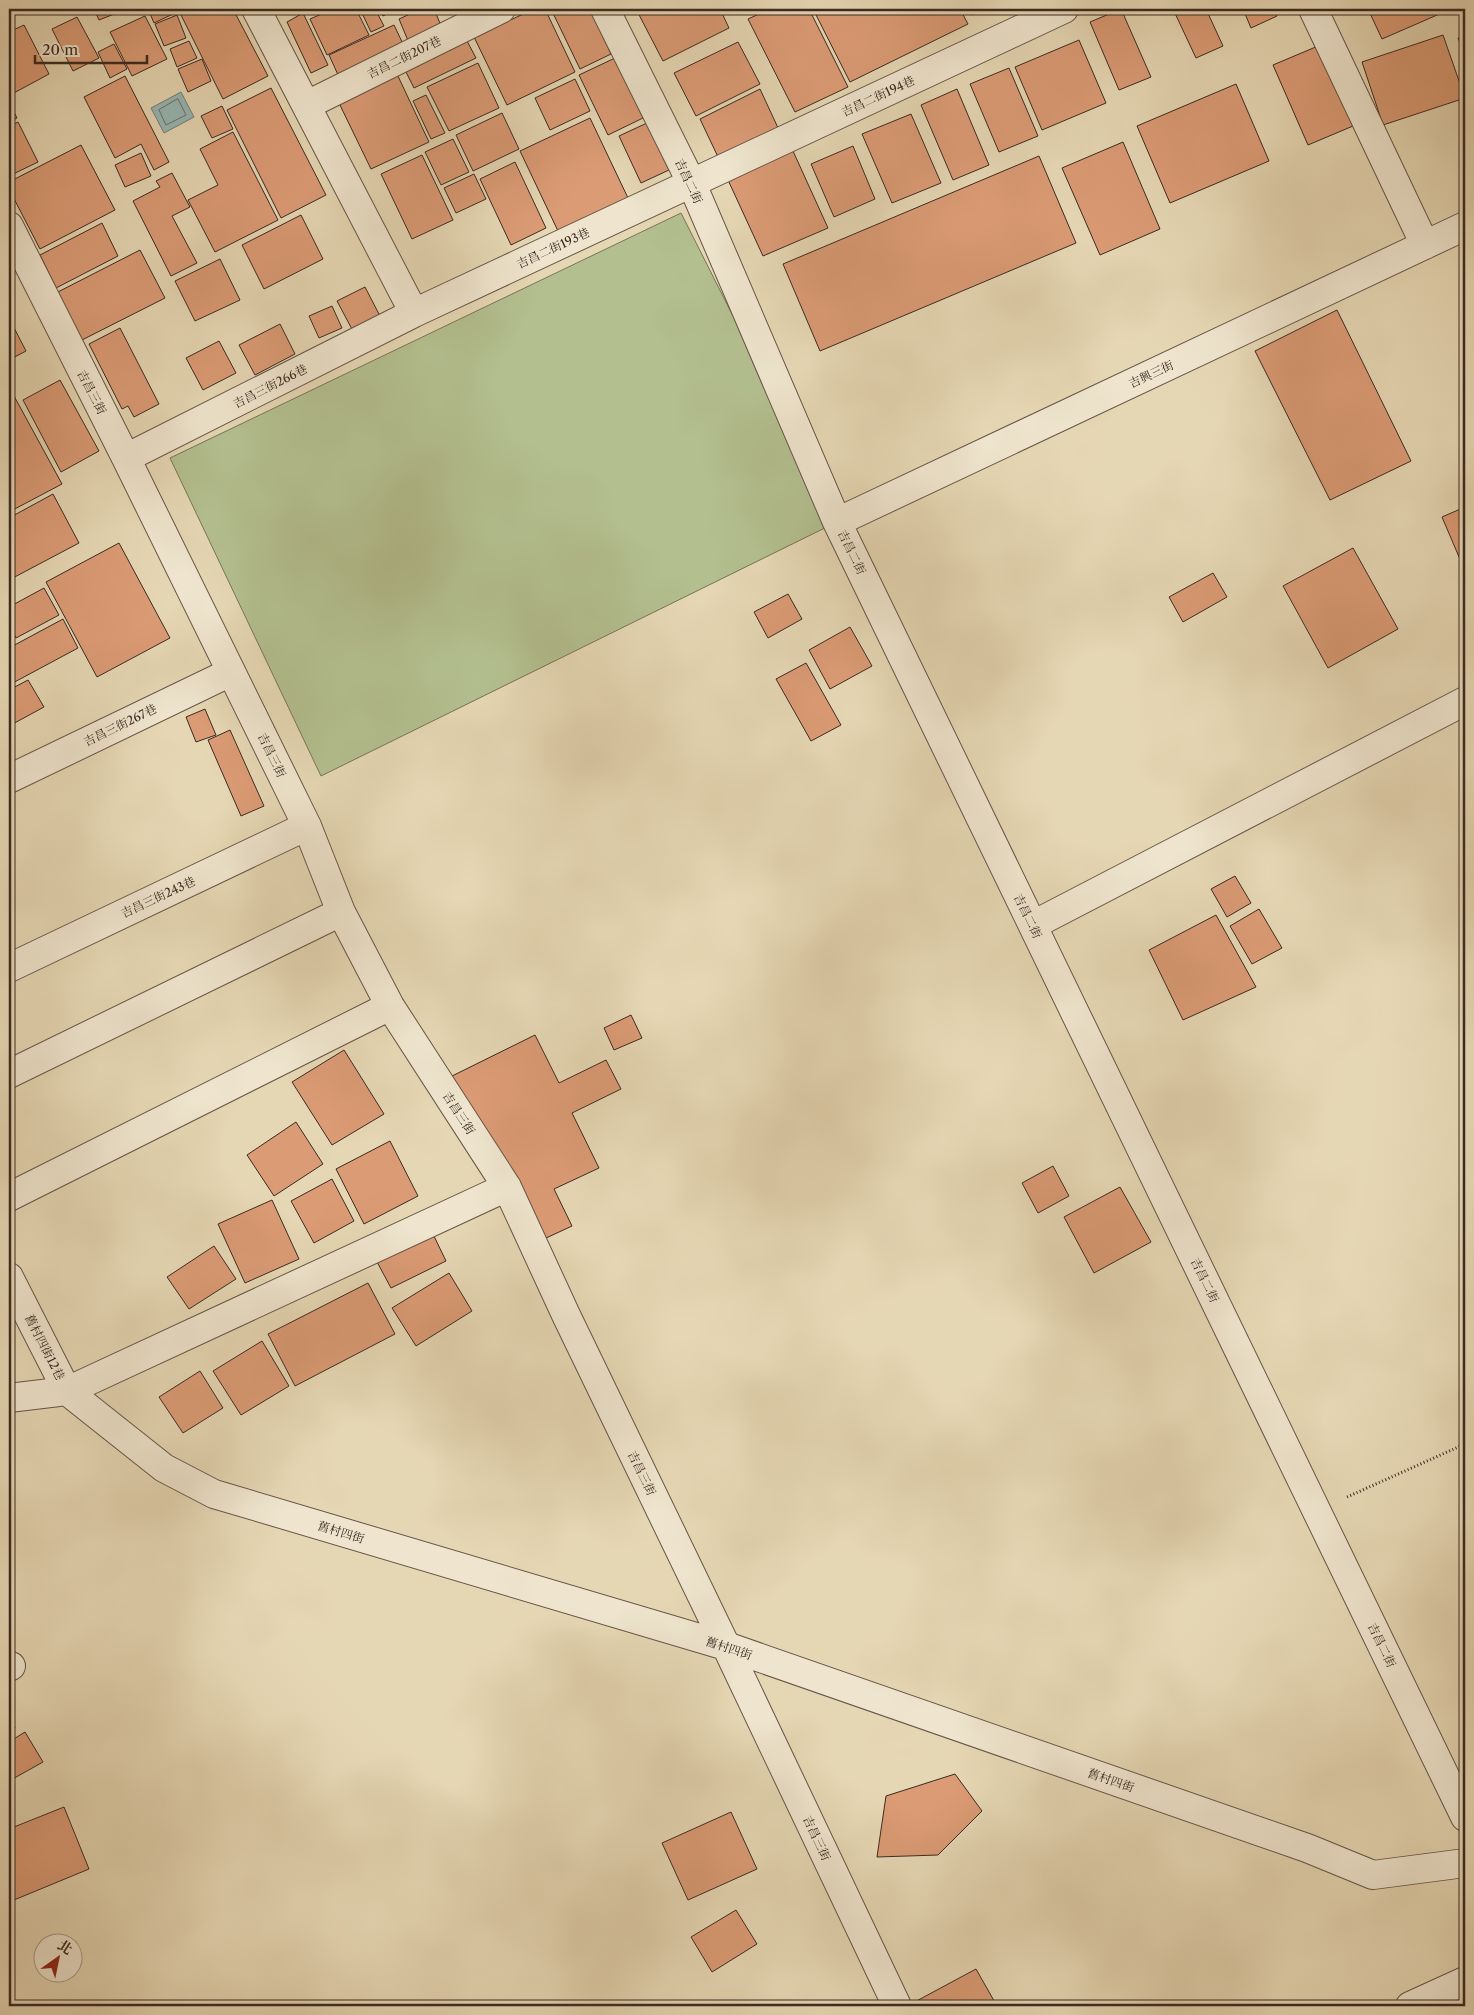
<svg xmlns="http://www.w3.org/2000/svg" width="1474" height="2015" font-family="'Libre Caslon Text','Noto Serif TC',serif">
<rect width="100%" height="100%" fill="#e6d7b4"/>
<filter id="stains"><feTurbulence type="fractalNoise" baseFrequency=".004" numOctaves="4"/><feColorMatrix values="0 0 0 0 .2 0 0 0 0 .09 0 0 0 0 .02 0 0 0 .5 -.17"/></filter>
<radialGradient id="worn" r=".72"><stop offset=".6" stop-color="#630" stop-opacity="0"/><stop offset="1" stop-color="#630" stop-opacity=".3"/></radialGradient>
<!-- green -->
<path fill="#b3bf8f" stroke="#777459" d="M681 213 837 522 321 776 170 458Z"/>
<!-- water -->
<path fill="#98b8b5" stroke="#737f7b" d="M181 92 194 117 164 133 151 108Z"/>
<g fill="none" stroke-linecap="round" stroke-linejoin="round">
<!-- shore -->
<path stroke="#6a716c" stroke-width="1" d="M178 99 186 115 166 125 159 110Z"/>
</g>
<!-- building -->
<path fill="#db9b75" stroke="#3b2a23" d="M94 9H127L99 20Z
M148 9H171L173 14 154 23Z
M178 9H233L268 76 223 99Z
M333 9H356L369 35 327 55 310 19Z
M360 9H375L384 26 371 32Z
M379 9H396L383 16Z
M408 9H434L442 28 409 43 399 19 410 14Z
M534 9H545L575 72 507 105 474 37Z
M551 9H590L611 54 580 69Z
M636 9H720L729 28 663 61Z
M770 9H809L848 87 795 112 748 19Z
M813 9H960L968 24 850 82Z
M969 9H985L972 15Z
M1121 9 1151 77 1119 90 1090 22Z
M1173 9H1206L1223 46 1196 58Z
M1243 9H1274L1277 16 1251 28Z
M1368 9H1451L1382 39Z
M303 13 328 65 311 73 287 22Z
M177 15 186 38 164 46 155 24Z
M145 16 167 59 132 76 110 32Z
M77 17 99 58 73 71 52 29Z
M24 25 49 74 12 94 9 88V32Z
M394 25 404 46 339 77 329 55Z
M1443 35 1465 98 1383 125 1362 62Z
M1465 35V56L1458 38Z
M1079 40 1106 103 1042 130 1015 67Z
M189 41 197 58 177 67 170 49Z
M467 41 476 58 414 88 405 70Z
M738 42 760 84 696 116 674 73Z
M114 44 127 69 110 78 98 52Z
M1318 46 1353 126 1308 145 1273 65Z
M615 58 643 118 608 135 579 75Z
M202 59 211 81 188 92 178 69Z
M478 63 499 108 449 131 427 87Z
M1009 68 1038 136 999 152 970 84Z
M397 74 429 142 371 169 338 101Z
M125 76 169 162 154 170 141 144 115 158 84 97Z
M575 79 590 111 550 130 535 98Z
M1236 84 1269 161 1170 203 1137 126Z
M271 88 326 195 281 218 227 110Z
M760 89 779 130 719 159 700 119Z
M957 89 989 165 953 180 921 105Z
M426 95 445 133 431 139 413 101Z
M9 102 17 118 9 122Z
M222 106 233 129 212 138 201 116Z
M502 113 519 149 473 171 456 135Z
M911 114 941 183 892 203 862 134Z
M590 118 628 198 558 231 520 151Z
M18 122 38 162 9 176V127Z
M647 123 669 170 641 183 619 136Z
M233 132 278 220 215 252 188 200 218 185 200 149Z
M453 139 469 172 441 185 425 152Z
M1123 142 1160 229 1100 255 1062 168Z
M81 145 115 210 40 249 9 189V182Z
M853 146 875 199 834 217 811 164Z
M793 151 828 228 763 256 728 180Z
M141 153 151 176 125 187 115 165Z
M422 155 453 220 412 239 381 174Z
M1039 156 1076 243 820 351 783 264Z
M515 162 546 228 511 245 480 179Z
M172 173 190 207 172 216 197 263 171 276 133 201 160 187 156 181Z
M474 174 486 199 456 213 444 188Z
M301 215 323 259 264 289 242 245Z
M102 223 118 256 56 288 40 255Z
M140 250 165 298 76 343 52 295Z
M220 259 240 300 195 321 175 281Z
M365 287 381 318 354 333 337 301Z
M332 306 342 328 319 338 309 316Z
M1337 310 1411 461 1330 500 1255 351Z
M9 318 26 351 9 360Z
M280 324 295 354 255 375 239 345Z
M120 328 159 404 134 417 128 406 122 409 89 344Z
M219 341 236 373 203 390 186 358Z
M60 380 99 451 61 472 23 400Z
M14 396 62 484 9 512V398Z
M53 494 79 543 9 580V518Z
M1465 507V571L1442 517Z
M119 543 170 638 97 677 46 582Z
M1353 548 1398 629 1328 668 1283 586Z
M1213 573 1227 597 1183 622 1169 597Z
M44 588 59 615 16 638 9 624V607Z
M788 594 802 619 768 638 754 612Z
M63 619 78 648 9 685V648Z
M9 625 15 637 9 640Z
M850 627 872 666 830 689 809 650Z
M806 663 841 725 811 741 776 679Z
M28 680 44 707 9 726V690Z
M205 709 216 735 196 742 186 717Z
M230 730 264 806 241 816 208 740Z
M1235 876 1251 903 1227 917 1211 889Z
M1259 909 1282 948 1252 964 1230 926Z
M1216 915 1256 987 1183 1020 1149 950Z
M631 1015 642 1038 614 1050 604 1028Z
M535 1035 559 1083 606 1060 621 1089 572 1113 599 1168 554 1189 572 1226 531 1245 450 1077Z
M344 1050 384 1114 332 1145 292 1082Z
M296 1122 323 1164 274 1196 247 1155Z
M390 1141 418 1196 364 1224 336 1169Z
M1053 1166 1069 1196 1038 1213 1022 1183Z
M332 1179 354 1221 314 1243 291 1201Z
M1120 1187 1151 1242 1094 1273 1064 1217Z
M272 1200 299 1259 245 1283 218 1224Z
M432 1232 446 1261 391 1288 376 1260Z
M214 1246 236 1279 189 1309 167 1277Z
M449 1273 472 1311 416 1346 392 1308Z
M368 1283 395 1334 295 1386 268 1334Z
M262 1341 289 1386 241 1415 213 1371Z
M200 1371 223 1408 183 1433 159 1397Z
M9 1712 15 1728 9 1731Z
M25 1732 43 1762 9 1781V1742Z
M955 1774 982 1811 938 1855 877 1857 886 1796Z
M64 1807 89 1869 14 1900 9 1887V1829Z
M731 1812 757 1869 688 1900 662 1843Z
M736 1910 757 1944 712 1972 691 1937Z
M976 1969 997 2006H910L909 2005Z"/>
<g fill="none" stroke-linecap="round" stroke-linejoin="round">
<defs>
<path id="minor" d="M256 9 414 313
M605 9 692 184 837 522 1465 1817
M1313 9 1425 245
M307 105 501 9
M9 226 126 458 307 826 341 912 390 1006 507 1187 566 1315 726 1646 897 2006
M126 458 414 313 1064 9
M837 522 1465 226
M9 779 231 672
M1033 925 1465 701
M9 968 307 826
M9 1074 341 912
M9 1197 390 1006
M9 1277 67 1391 164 1468 214 1494 726 1646 1307 1848 1373 1875 1465 1863
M9 1398 67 1391 507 1187
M9 1667 11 1666
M1410 2006 1465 1981"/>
</defs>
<!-- minor casing -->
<use href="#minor" stroke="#665547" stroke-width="30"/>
<!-- path -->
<path stroke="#3b2a23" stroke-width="3" stroke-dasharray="1 2.5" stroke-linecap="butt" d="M1347 1497 1465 1444"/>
<!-- minor -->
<use href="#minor" stroke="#efe5ce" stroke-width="28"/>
</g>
<g text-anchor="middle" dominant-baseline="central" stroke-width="4" stroke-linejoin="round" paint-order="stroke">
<!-- street labels -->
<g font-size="12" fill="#3b2a23" stroke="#efe5ce">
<text transform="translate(404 57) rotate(-26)">吉昌二街207巷</text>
<text transform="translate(878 96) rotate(-25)">吉昌二街194巷</text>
<text transform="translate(689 181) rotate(65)">吉昌二街</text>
<text transform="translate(553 248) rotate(-25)">吉昌二街193巷</text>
<text transform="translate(1151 374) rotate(-25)">吉興三街</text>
<text transform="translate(270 386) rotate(-27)">吉昌三街266巷</text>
<text transform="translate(92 392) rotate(63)">吉昌三街</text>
<text transform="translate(852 552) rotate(64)">吉昌二街</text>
<text transform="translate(120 725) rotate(-26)">吉昌三街267巷</text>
<text transform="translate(272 755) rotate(64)">吉昌三街</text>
<text transform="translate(158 897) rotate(-25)">吉昌三街243巷</text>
<text transform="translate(1028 916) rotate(64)">吉昌二街</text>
<text transform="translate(459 1113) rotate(57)">吉昌三街</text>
<text transform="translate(1205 1280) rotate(64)">吉昌二街</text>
<text transform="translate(45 1347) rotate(63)">舊村四街12巷</text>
<text transform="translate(642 1473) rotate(64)">吉昌三街</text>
<text transform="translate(341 1532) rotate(17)">舊村四街</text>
<text transform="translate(1382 1645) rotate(64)">吉昌二街</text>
<text transform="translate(729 1648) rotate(18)">舊村四街</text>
<text transform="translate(1111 1780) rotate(19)">舊村四街</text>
<text transform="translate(817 1838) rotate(65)">吉昌三街</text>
</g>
</g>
<!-- margin -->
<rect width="1474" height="2015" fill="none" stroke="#e6d7b4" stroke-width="30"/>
<rect x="10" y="10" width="1454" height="1995" fill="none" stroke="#3b2a23" stroke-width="2.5"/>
<rect x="15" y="15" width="1444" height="1985" fill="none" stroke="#3b2a23"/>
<!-- north arrow -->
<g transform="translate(58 1958) rotate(33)"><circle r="24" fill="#efe5ce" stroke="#a79a8a"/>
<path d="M0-4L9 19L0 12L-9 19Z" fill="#8f2418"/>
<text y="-8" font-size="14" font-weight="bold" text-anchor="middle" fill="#3b2a23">北</text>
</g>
<!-- scale -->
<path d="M35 55v8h112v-8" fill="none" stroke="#3b2a23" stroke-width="2.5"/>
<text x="42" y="55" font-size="15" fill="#3b2a23" stroke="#efe5ce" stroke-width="4" paint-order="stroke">20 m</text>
<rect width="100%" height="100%" filter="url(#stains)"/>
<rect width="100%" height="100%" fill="url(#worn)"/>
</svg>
